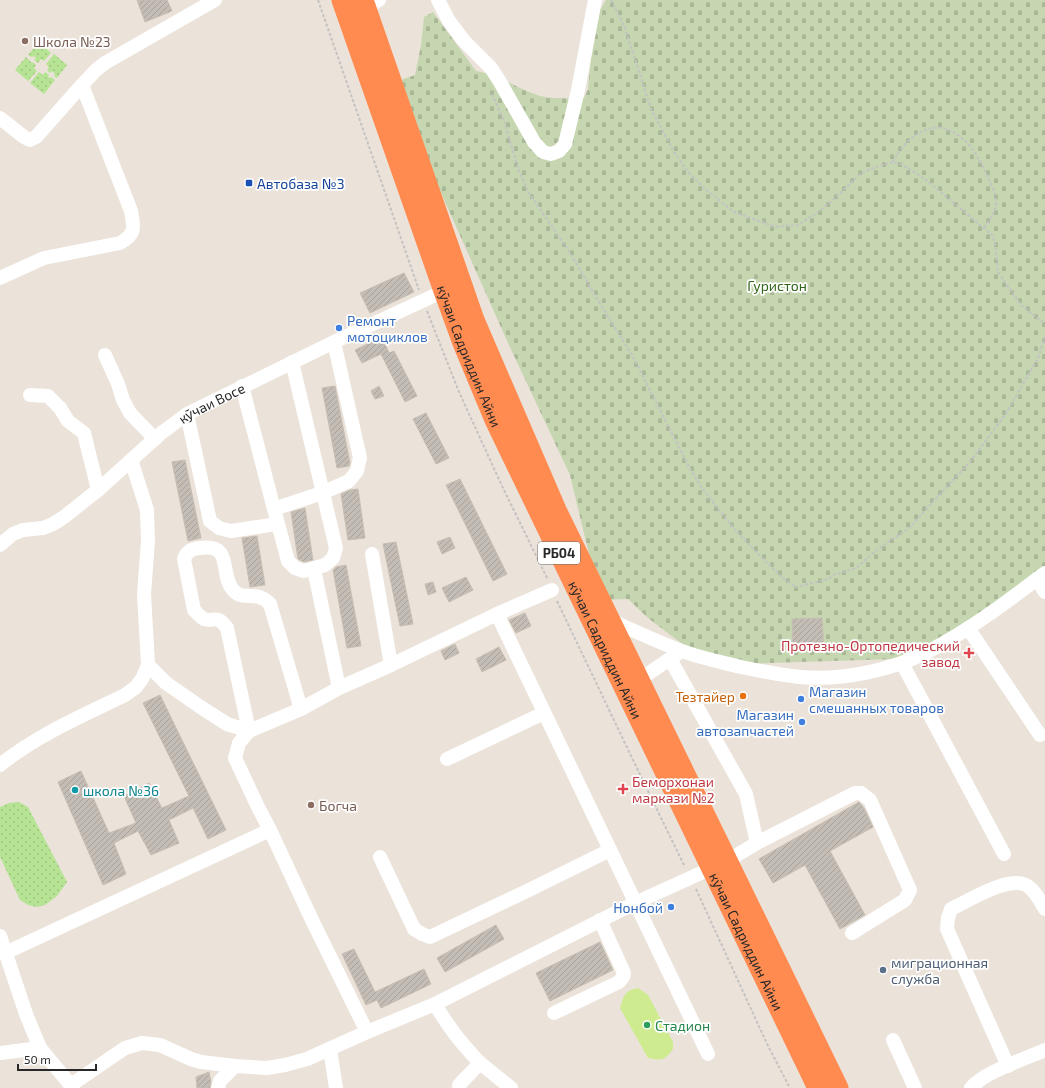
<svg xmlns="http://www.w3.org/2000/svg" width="1045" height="1088" font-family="'Exo 2',sans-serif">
<defs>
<pattern id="grass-dots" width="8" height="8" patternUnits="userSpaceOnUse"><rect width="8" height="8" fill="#b7e494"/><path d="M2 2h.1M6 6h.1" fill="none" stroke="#9dc480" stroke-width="1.8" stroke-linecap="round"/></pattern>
<pattern id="cemetery-stones" width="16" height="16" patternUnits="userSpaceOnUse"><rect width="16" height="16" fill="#c6d6b0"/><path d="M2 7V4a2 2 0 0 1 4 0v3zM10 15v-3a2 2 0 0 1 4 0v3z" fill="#aab897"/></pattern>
<pattern id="building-hatch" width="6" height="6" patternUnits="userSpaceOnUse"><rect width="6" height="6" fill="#c3bdb5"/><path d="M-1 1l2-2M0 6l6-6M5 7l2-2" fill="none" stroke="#a8a29c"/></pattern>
</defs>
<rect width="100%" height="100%" fill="#ebe2d9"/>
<!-- grass -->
<path fill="url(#grass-dots)" d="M39 42 51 53 44 61 41 59 38 63 34 60 36 58 33 56 32 57 28 55Z
M54 54 67 65 57 78 54 76 55 74 52 71 50 73 47 70 49 67 46 64Z
M26 57 32 63 33 62 36 65 34 68 37 71 28 81 15 70Z
M39 72 43 75 45 72 49 75 48 77 49 78 51 77 55 80 44 94 30 83Z
M19 802 28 807 67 882 57 896 45 905 37 907 28 905 20 900 0 857V807L9 803Z"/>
<!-- cemetery -->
<path fill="url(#cemetery-stones)" d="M606 0H1045V570L926 658 710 665 648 618 628 599 600 600 570 475 508 343 392 83 415 75 421 45 424 17 433 12 476 71C499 75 518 89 540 96 551 99 573 98 584 98L588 89 595 18Z"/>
<!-- pitch -->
<path fill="#ceec8f" d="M638 988 648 995 673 1042V1049C665 1060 662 1061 648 1058L620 1008C624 994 625 991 638 988Z"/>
<!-- building -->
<path fill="url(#building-hatch)" stroke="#c7beb3" d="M137 0H167L172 11 145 22Z
M404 273 414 292 370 313 360 293Z
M382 337 389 353 394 351 417 396 405 402 381 354 362 363 355 350Z
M335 386 350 463 349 466 337 468 322 388Z
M379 386 384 396 375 399 371 391Z
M426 413 449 458 436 464 413 419Z
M185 460 201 538 188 541 172 462Z
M460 479 507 574 493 581 446 485Z
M358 489 365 538 348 540 341 494 350 490Z
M305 508 313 560 304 562 298 559 291 512Z
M257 536 265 585 250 587 242 538Z
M450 537 455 548 442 554 437 542Z
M396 542 413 624 400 626 383 544Z
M346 565 361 646 347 648 333 570 336 567Z
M466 577 473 590 449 602 442 588Z
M433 582 436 592 428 595 425 584Z
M525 613 531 626 516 633 509 620Z
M822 618 824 649 793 650 792 619Z
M455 644 459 653 445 660 441 651Z
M499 647 506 660 482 672 476 659Z
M160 695 226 830 208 839 193 808 169 820 179 843 151 855 138 831 114 843 126 874 103 885 58 782 81 771 109 833 136 823 124 796 149 783 162 808 189 796 143 703Z
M859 802 864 808 873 827 830 851 865 915 840 929 805 865 773 883 759 859Z
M496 925 504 939 445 972 437 958Z
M600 942 613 970 550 1001 536 973Z
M354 949 375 992 424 969 431 984 381 1008 377 1000 366 1005 342 954Z
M209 1072 211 1082 210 1088H197L196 1077Z"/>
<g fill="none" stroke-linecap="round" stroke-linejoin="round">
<!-- path -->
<path stroke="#c3c3c3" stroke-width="2" stroke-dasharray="3 2" stroke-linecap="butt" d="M318 0 419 290
M611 0 625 28 651 109 674 152 688 172 705 189 734 212 776 227 798 225 815 214 831 202 860 174 870 169 893 162 903 165 925 179 992 235 995 243 998 272 1021 305 1038 319 1045 323
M492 94 505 124 518 168 529 193 570 253 605 312 631 353 688 465 701 487 735 530 760 556 784 579 796 587 829 579 833 575 856 568 878 549 909 528 969 463 1005 415 1038 358 1045 337
M893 162C902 143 926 120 949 130 956 133 964 139 969 145 976 152 980 162 985 171 989 180 996 193 996 203 996 212 989 221 984 227
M427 311 459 392 502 486 548 580
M557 601 645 785 685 867
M696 889 768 1046 790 1088"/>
<!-- minor -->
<g stroke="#fff" stroke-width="14">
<path d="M438 0 449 21 464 41 491 68 500 82 534 142 543 152 551 154 559 151 565 144 578 90 595 0"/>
<path d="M366 7 379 0"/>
<path d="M0 118 24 137 30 140 36 137 82 85"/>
<path d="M0 278 44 258 120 243C136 234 134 228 131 211L82 85 96 70 105 63 215 0"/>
<path d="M105 355 118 384 123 400 130 413 155 439"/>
<path d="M292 362 336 548 333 558 325 565 304 571 295 568 288 561 274 509 322 493 349 481 357 471 360 458 334 342"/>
<path d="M242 386 274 509"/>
<path d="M30 395 48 396 60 408 68 421 84 433 98 490"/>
<path d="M187 414 210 521 219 528 231 531 277 524"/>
<path id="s1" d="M0 545 13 534 23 530 43 528 53 524 64 517 98 490 160 434 187 414 334 342 444 291"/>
<path d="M372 554 391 665"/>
<path d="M314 569 339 688"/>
<path d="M1037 579 1045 592"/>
<path d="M497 614 708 1054"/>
<path d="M610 620C634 631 658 642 682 651 701 658 721 662 741 667 760 671 780 675 800 677 842 681 893 670 929 651 970 630 1008 601 1045 573"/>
<path d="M968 628 1040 735"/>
<path d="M670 659 746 794 757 843 727 861"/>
<path d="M902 663 1004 854"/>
<path d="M148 665 166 683 199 706 227 724 249 731 227 628C216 613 215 623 204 619 200 617 197 613 194 610L184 559C187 551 191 549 200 548 235 543 218 575 234 591 245 602 256 589 270 604L301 709"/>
<path d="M639 680 677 654"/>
<path d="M447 759 544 713"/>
<path d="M0 765C37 735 82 716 125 695L136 687 142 679 148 665 144 594 148 541 147 510 131 460"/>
<path d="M270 830 312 920 367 1032"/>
<path d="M757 843 855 793H861L870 800 910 890 905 900 852 933"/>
<path d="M380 857 414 929 422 934 430 937 529 890 610 850"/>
<path d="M0 936 26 1014 40 1048 73 1088"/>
<path d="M5 953 270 830 257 805 235 758 239 743 249 731 301 709 339 688 391 665 497 614 552 590"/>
<path d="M435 1004C449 1028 461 1043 480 1063L459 1085V1088"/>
<path d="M554 1013 619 982 623 977 624 973 600 920"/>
<path d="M893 1040 915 1088"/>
<path d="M330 1049 336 1088"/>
<path d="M0 1053 40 1048"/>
<path d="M480 1063 511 1088"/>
<path d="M1008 1066 947 929 948 918 951 909C968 901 1007 876 1026 885 1035 890 1040 901 1045 909"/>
<path d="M71 1085 125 1048 142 1043 160 1045 191 1059 201 1062 235 1066 267 1068 285 1065 307 1059 367 1032 435 1004 635 903 712 868"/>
<path d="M218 1088 220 1081 235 1066"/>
<path d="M971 1088C984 1072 1025 1059 1045 1050"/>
</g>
<!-- highway -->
<g stroke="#ff8b51" stroke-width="21">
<path id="s2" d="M342 0 444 291 463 343 495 420 818 1088"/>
<path d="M363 0 474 320 556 510 838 1088"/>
</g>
</g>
<!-- markers -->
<g fill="#8d6e63" stroke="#fff" stroke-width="1.5">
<circle cx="25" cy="41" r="4"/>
<circle cx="311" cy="805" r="4"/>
</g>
<rect fill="#1a4fb4" stroke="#fff" stroke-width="1.5" x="245" y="179" width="8" height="8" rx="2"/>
<g fill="#3f7fe0" stroke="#fff" stroke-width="1.5">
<circle cx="339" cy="328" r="4"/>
<circle cx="801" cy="699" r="4"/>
<circle cx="802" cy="722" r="4"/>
<circle cx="671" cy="907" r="4"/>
</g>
<g fill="#e0444e" stroke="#fff" stroke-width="1.5">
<path d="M967 647h4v4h4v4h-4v4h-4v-4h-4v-4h4z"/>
<path d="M621 783h4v4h4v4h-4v4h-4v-4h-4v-4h4z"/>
</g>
<circle fill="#e8710a" stroke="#fff" stroke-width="1.5" cx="743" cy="696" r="4"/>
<circle fill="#0f9aa8" stroke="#fff" stroke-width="1.5" cx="75" cy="790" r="4"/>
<circle fill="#5c6f8a" stroke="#fff" stroke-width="1.5" cx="883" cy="970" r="4"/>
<circle fill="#2e9e5b" stroke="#fff" stroke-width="1.5" cx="647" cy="1025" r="4"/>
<g text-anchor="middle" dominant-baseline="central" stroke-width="3.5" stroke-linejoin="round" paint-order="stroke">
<!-- shield labels -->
<rect fill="#fff" stroke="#686868" stroke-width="1" x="538" y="542" width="42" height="22" rx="3"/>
<g font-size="13" font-weight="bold" fill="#282828">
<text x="559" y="553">РБ04</text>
</g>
<!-- education labels -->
<g font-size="14" fill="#785e54" stroke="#fff" text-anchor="start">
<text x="33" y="41">Школа №23</text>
<text x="319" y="805">Богча</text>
</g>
<!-- transit labels -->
<g font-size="14" fill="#164399" stroke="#fff" text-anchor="start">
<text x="257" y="183">Автобаза №3</text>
</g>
<!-- park labels -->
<g font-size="14" fill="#306618" stroke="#fff">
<text x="777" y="285">Гуристон</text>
</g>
<!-- shop labels -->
<g font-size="14" fill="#366cbe" stroke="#fff" text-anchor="start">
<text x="347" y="320">Ремонт<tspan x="347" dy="16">мотоциклов</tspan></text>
<text x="809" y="691">Магазин<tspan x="809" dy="16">смешанных товаров</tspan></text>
<text x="794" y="714" text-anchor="end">Магазин<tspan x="794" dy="16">автозапчастей</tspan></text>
<text x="663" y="907" text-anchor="end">Нонбой</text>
</g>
<!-- street labels -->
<g font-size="14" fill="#282828" stroke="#fff">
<text stroke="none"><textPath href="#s2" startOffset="378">кӯчаи Садриддин Айни</textPath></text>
<text stroke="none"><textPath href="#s1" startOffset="259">кӯчаи Восе</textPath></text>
<text stroke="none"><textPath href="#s2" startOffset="702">кӯчаи Садриддин Айни</textPath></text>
<text stroke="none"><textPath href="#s2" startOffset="1026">кӯчаи Садриддин Айни</textPath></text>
</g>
<!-- health labels -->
<g font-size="14" fill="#be3a42" stroke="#fff" text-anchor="end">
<text x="960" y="645">Протезно-Ортопедический<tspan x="960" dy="16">завод</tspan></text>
<text x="632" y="781" text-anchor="start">Беморхонаи<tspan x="632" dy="16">маркази №2</tspan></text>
</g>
<!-- food labels -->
<g font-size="14" fill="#c56008" stroke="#fff" text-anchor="end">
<text x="735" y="696">Тезтайер</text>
</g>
<!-- culture labels -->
<g font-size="14" fill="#0d838f" stroke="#fff" text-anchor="start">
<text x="83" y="790">школа №36</text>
</g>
<!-- service labels -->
<g font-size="14" fill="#4e5e75" stroke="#fff" text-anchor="start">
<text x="891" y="962">миграционная<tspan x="891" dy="16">служба</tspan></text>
</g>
<!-- leisure labels -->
<g font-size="14" fill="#27864d" stroke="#fff" text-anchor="start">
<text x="655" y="1025">Стадион</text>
</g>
</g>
<!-- scale -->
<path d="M18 1064v6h78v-6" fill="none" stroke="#282828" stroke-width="2"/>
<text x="24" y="1064" font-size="12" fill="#282828" stroke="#ffffff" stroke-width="3" paint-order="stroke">50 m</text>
</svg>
